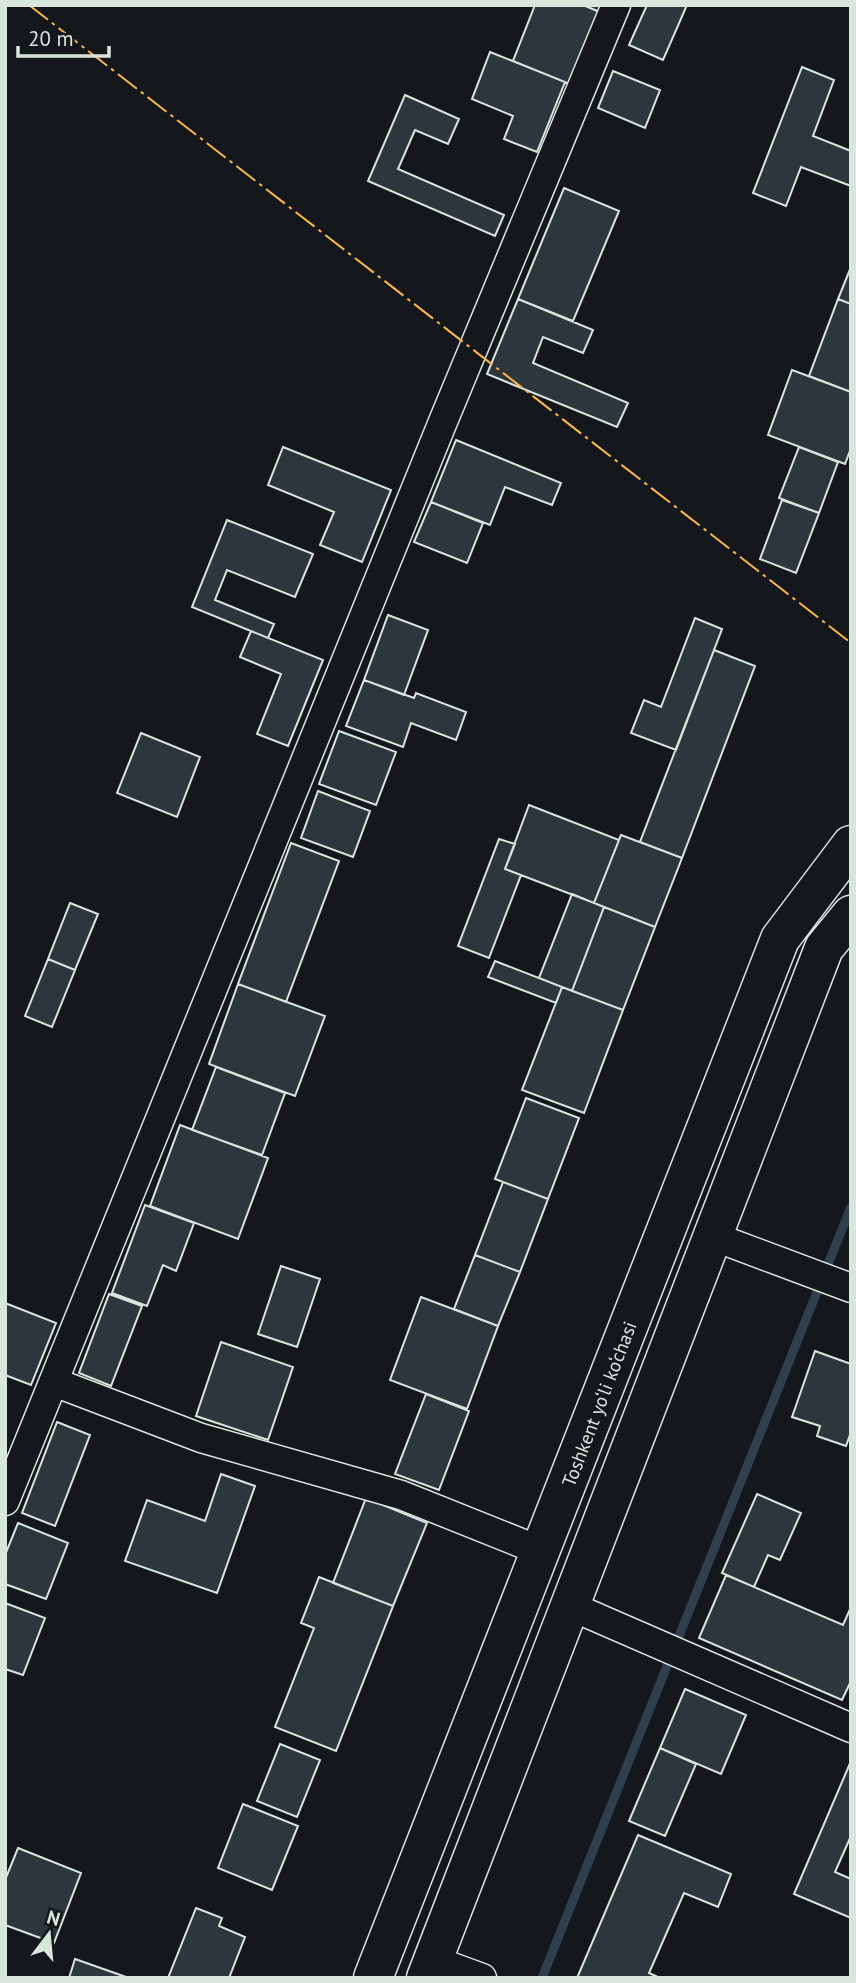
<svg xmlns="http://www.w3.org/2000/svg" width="856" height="1983" font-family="'PT Sans',sans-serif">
<rect width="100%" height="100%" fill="#14181c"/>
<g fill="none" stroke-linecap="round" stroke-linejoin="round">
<!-- stream -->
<path stroke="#2f3f4d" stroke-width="9" d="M542 1978 851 1207"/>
</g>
<!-- building -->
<path fill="#2c363c" stroke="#d8e6dc" stroke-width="2" d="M535 5H583L602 13 572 85 513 61Z
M583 5H604L602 13Z
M647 5H687L663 60 629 45Z
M490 52 565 82 537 152 504 139 513 116 472 99Z
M802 67 834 80 813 136 851 151V186L801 167 786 206 753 193Z
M613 71 660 90 645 128 598 108Z
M405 95 459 119 448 144 415 130 398 169 504 215 495 236 368 181Z
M564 188 619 211 573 321 518 299Z
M851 267V304L838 299Z
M518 299 593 330 583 353 543 337 533 363 628 403 617 427 487 374Z
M838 299 851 304V392L809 376Z
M792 370 851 392V448L845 464 768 435Z
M456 440 561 483 552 505 505 487 490 525 431 502Z
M283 447 391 490 362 562 320 545 334 512 268 485Z
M799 447 838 462 819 513 779 498Z
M782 500 819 513 796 573 760 559Z
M431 502 483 523 467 563 414 542Z
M227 520 313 554 295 597 227 570 215 600 274 624 268 638 192 607Z
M388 615 428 630 404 695 364 680Z
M695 618 722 629 676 750 631 733 644 700 661 707Z
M251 631 323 660 288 746 257 734 281 674 240 657Z
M714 650 755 666 682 858 640 842Z
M364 680 414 698 416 693 466 712 456 740 411 723 403 747 346 726Z
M339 731 396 752 376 805 319 784Z
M141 733 200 757 177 817 117 793Z
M318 791 370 811 353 857 301 838Z
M529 805 619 840 594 903 505 869Z
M621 835 682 858 655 927 594 903Z
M499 839 515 844 505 869 521 875 489 958 458 946Z
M291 843 339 861 286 1002 238 984Z
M572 894 604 907 572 991 539 978Z
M70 903 98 914 75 970 48 959Z
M604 907 655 927 623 1010 572 991Z
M48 959 75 970 52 1027 25 1016Z
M495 961 562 987 556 1003 488 977Z
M238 984 325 1016 295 1096 209 1064Z
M562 987 623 1010 584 1113 522 1090Z
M216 1067 285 1093 262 1155 192 1130Z
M526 1098 579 1118 548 1199 495 1179Z
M180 1125 268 1158 238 1239 150 1206Z
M503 1182 548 1199 520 1272 475 1255Z
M145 1205 194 1223 176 1271 163 1265 147 1306 112 1293Z
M475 1255 520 1272 498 1326 454 1309Z
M281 1266 320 1279 297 1347 258 1334Z
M109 1294 142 1306 111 1386 79 1373Z
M421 1297 498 1326 467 1409 390 1380Z
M5 1303 56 1323 31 1385 5 1375Z
M221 1342 293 1367 268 1440 196 1416Z
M815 1351 851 1364V1432L846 1446 817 1436 820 1426 792 1417Z
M426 1394 469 1411 439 1490 395 1474Z
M57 1422 90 1435 55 1526 22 1513Z
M221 1474 255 1486 217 1593 125 1561 147 1500 205 1521Z
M757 1494 801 1513 780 1560 768 1555 754 1587 722 1573Z
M366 1498 427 1523 393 1606 333 1583Z
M18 1523 68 1543 46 1599 5 1584V1555Z
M726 1575 843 1625 851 1607V1681L842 1700 699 1638Z
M319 1577 393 1606 336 1751 275 1727 314 1628 301 1623Z
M5 1603 45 1618 23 1675 5 1669Z
M685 1689 746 1715 721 1774 660 1748Z
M280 1744 320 1760 297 1817 257 1801Z
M660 1748 696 1764 665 1836 629 1821Z
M851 1761V1836L835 1872 851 1879V1918L794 1894Z
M243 1804 298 1826 272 1890 218 1868Z
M638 1835 731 1874 718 1907 684 1893 649 1973 660 1978H577Z
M18 1848 81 1873 54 1943 5 1925V1880Z
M196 1908 222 1918 219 1926 245 1937 229 1978H168Z
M75 1959 129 1978H69Z"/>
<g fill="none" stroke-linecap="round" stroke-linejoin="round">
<defs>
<path id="minor" d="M712 1236 851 1288
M54 1382 201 1438 401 1495 541 1551
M5 1501 442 424 616 5
M568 1605 851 1728
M433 1960 482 1978"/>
<path id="trunk" d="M373 1978 780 939 851 845
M426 1978 824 948 851 915"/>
</defs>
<!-- minor casing -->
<use href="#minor" stroke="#d8e6dc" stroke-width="31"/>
<!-- trunk casing -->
<use href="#trunk" stroke="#d8e6dc" stroke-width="41"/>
<!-- minor -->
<use href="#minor" stroke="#14181c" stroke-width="28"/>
<!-- trunk -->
<use href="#trunk" stroke="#14181c" stroke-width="38"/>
<!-- power -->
<path stroke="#ffb74d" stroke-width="2" stroke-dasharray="24 5 3.5 5" stroke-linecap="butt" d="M29 5 851 643"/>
</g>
<g text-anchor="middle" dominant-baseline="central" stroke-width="5" stroke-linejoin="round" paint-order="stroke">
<!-- street labels -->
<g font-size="19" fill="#d8e6dc" stroke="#14181c">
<text transform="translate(599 1404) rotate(-69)">Toshkent yo‘li ko‘chasi</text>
</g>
</g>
<!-- border -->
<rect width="856" height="1983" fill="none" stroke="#d8e6dc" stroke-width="14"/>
<!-- north arrow -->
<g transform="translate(49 1934) rotate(16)" stroke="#14181c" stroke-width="5" paint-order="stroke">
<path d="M0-5L12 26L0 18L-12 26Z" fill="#d8e6dc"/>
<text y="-10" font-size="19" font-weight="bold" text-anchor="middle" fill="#d8e6dc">N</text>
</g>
<!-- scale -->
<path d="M18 46v10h91v-10" fill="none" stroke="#d8e6dc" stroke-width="3.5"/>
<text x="28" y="46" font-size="21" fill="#d8e6dc" stroke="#14181c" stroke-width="5" paint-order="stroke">20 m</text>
</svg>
